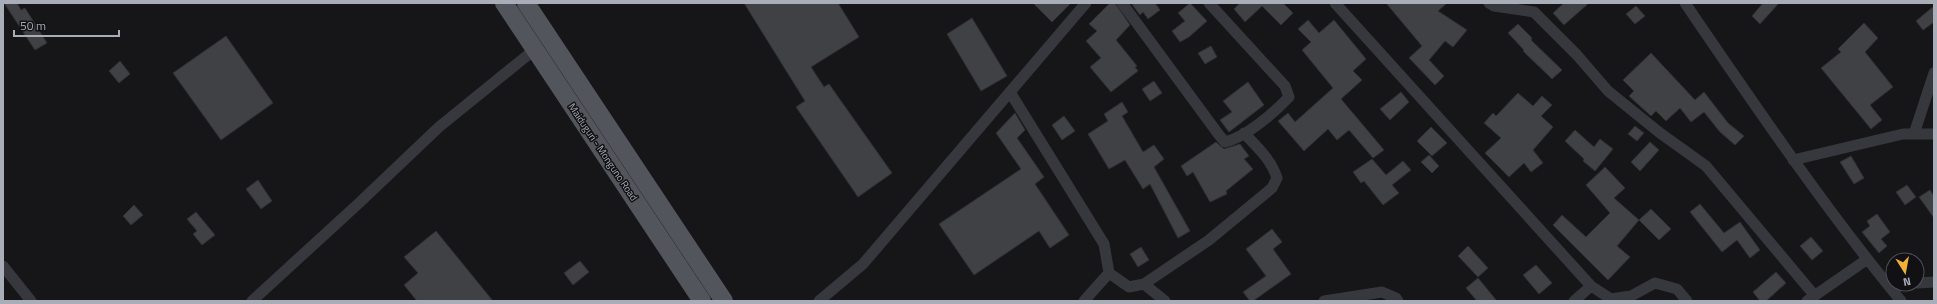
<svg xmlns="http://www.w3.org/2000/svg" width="1937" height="304" font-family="'Titillium Web',sans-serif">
<rect width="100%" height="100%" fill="#161618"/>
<!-- building -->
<path fill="#404145" stroke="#303034" d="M4 3H17L21 10 25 8 47 43 35 50Z
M744 3H838L859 37 811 67 824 87 829 84 892 173 858 197 796 107 805 101Z
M1033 3H1071L1052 22Z
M1110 3H1115L1130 25 1116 40 1137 66 1135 67 1138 71 1111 92 1090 67 1101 58 1086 41 1097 31 1089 24Z
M1131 3H1155L1160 10 1148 19 1143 12 1140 15Z
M1190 3 1207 21 1189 37 1180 42 1172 31 1185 21 1178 13Z
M1240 3H1283L1293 13 1281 25 1262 6 1245 22 1234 9Z
M1386 3H1447L1438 11 1467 30 1453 47 1445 41 1429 60 1444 76 1435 85 1409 58 1422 46Z
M1564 3H1589L1564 25 1553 13Z
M1763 3H1779L1760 24 1752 16Z
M1636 6 1645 16 1635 24 1626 14Z
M1934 6V22L1923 30 1916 21Z
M972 18 1007 76 981 91 947 34Z
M1308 20 1319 33 1334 20 1366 59 1353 71 1362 80 1341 99 1384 150 1373 158 1349 130 1337 140 1328 129 1304 151 1278 121 1288 113 1295 122 1333 88 1302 50 1311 42 1298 29Z
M1864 23 1878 38 1865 52 1893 87 1870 105 1882 120 1871 129 1821 68 1841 52 1838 49Z
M1518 24 1532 38 1531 40 1562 70 1552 79 1523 51 1524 50 1508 33Z
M226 36 273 103 221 140 173 73Z
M1211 46 1217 57 1205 64 1198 53Z
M1651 53 1695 100 1704 92 1728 123 1744 136 1735 145 1720 132 1704 112 1691 122 1680 108 1666 121 1656 111 1651 116 1629 96 1634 91 1623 80Z
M120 61 130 74 119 83 109 71Z
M1154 81 1162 93 1150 101 1142 89Z
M1248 82 1264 105 1229 132 1220 120 1232 112 1223 101Z
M1401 92 1409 102 1390 120 1380 109Z
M1518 93 1533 106 1542 96 1552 105 1541 116 1553 127 1533 150 1543 163 1531 172 1524 163 1509 177 1485 153 1501 138 1484 123 1493 113 1496 116Z
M1122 102 1128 112 1122 116 1143 152 1154 145 1164 159 1154 167 1190 231 1178 238 1150 184 1143 189 1125 160 1109 169 1088 134 1108 121 1104 114Z
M1015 113 1025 130 1017 138 1044 177 1035 184 1069 235 1050 248 1039 231 974 275 939 224 1021 169 996 133Z
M1064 116 1075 131 1062 140 1052 125Z
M1635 126 1644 133 1637 141 1628 134Z
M1431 127 1447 143 1432 156 1417 141Z
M1575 130 1594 147 1600 139 1613 149 1595 171 1583 161 1584 159 1565 141Z
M1216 142 1224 149 1240 144 1249 156 1244 159 1253 169 1226 191 1227 194 1210 202 1193 172 1187 176 1181 166Z
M1650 142 1659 150 1640 171 1631 162Z
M1429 155 1439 166 1432 173 1421 162Z
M1851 156 1864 178 1854 184 1840 162Z
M1372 159 1386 175 1403 161 1411 170 1392 185 1399 193 1383 205 1364 181 1361 183 1353 172Z
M1605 167 1625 188 1614 198 1639 220 1617 246 1630 257 1608 280 1553 225 1562 215 1586 237 1610 213 1586 185Z
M258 180 272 201 261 209 246 189Z
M1907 185 1916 197 1905 205 1896 192Z
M1930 190 1934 196V218L1919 197Z
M1700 204 1724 233 1740 222 1760 250 1750 258 1737 240 1722 252 1690 212Z
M134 205 143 215 131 225 123 216Z
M1651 209 1671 229 1659 240 1639 220Z
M196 212 215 235 202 245 193 234 197 231 187 219Z
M1877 214 1890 232 1881 239 1887 246 1879 253 1862 232 1870 226 1867 221Z
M1272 229 1282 242 1273 249 1291 274 1253 301H1250L1243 292 1266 276 1246 249Z
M436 231 493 301H417L404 285 418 273 404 257Z
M1811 237 1823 251 1812 260 1800 246Z
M1468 246 1488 268 1478 277 1458 256Z
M1141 247 1149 260 1138 267 1130 254Z
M580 261 589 272 573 285 564 273Z
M1536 265 1552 283 1539 294 1523 275Z
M1776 272 1786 283 1766 301H1760L1753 292Z
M1478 278 1497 301H1477L1466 288Z"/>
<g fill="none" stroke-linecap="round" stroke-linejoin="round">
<!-- minor -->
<path stroke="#37383d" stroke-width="11" d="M1122 3 1219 135 1225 142C1246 137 1274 113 1289 97L1285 86 1209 3
M1335 3 1591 286 1611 299 1631 296 1655 283 1677 289 1687 301
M1489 3 1494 6 1534 12 1577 55 1608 91 1660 133 1706 166 1815 296
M1685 3C1754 104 1823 206 1901 301
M1010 92 1104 244 1109 273 1129 287 1144 284 1209 240 1272 188 1277 178C1271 159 1257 147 1244 133
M1914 134 1934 73
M1793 160 1903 134H1934
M3 266 31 301
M1917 283 1934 282
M1144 284 1165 301
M252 301 358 204 439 127 534 50
M819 301 863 264 1086 3
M1084 301 1109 273
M1324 301 1382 292 1396 298 1398 301
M1574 301 1591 286
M1807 301 1866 260"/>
<!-- primary -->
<path stroke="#53555c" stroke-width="18" d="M504 3 702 301
M526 3 724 301"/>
</g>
<g text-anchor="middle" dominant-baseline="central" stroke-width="3" stroke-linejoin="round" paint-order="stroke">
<!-- street labels -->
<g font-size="10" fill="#a8adb8" stroke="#111113">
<text transform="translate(603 152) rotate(56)">Maiduguri - Monguno Road</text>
</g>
</g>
<!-- border -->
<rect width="1937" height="304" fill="none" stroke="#a8adb8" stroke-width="8"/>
<!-- north arrow -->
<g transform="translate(1905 272) rotate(169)"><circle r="19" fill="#111113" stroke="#4d4f55"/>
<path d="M0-3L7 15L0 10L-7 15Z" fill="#f2b134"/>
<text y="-6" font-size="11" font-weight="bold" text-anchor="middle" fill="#a8adb8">N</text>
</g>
<!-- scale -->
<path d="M14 30v6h105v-6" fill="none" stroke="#a8adb8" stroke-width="2"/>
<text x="20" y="30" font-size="12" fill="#a8adb8" stroke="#111113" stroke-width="3" paint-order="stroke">50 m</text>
</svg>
